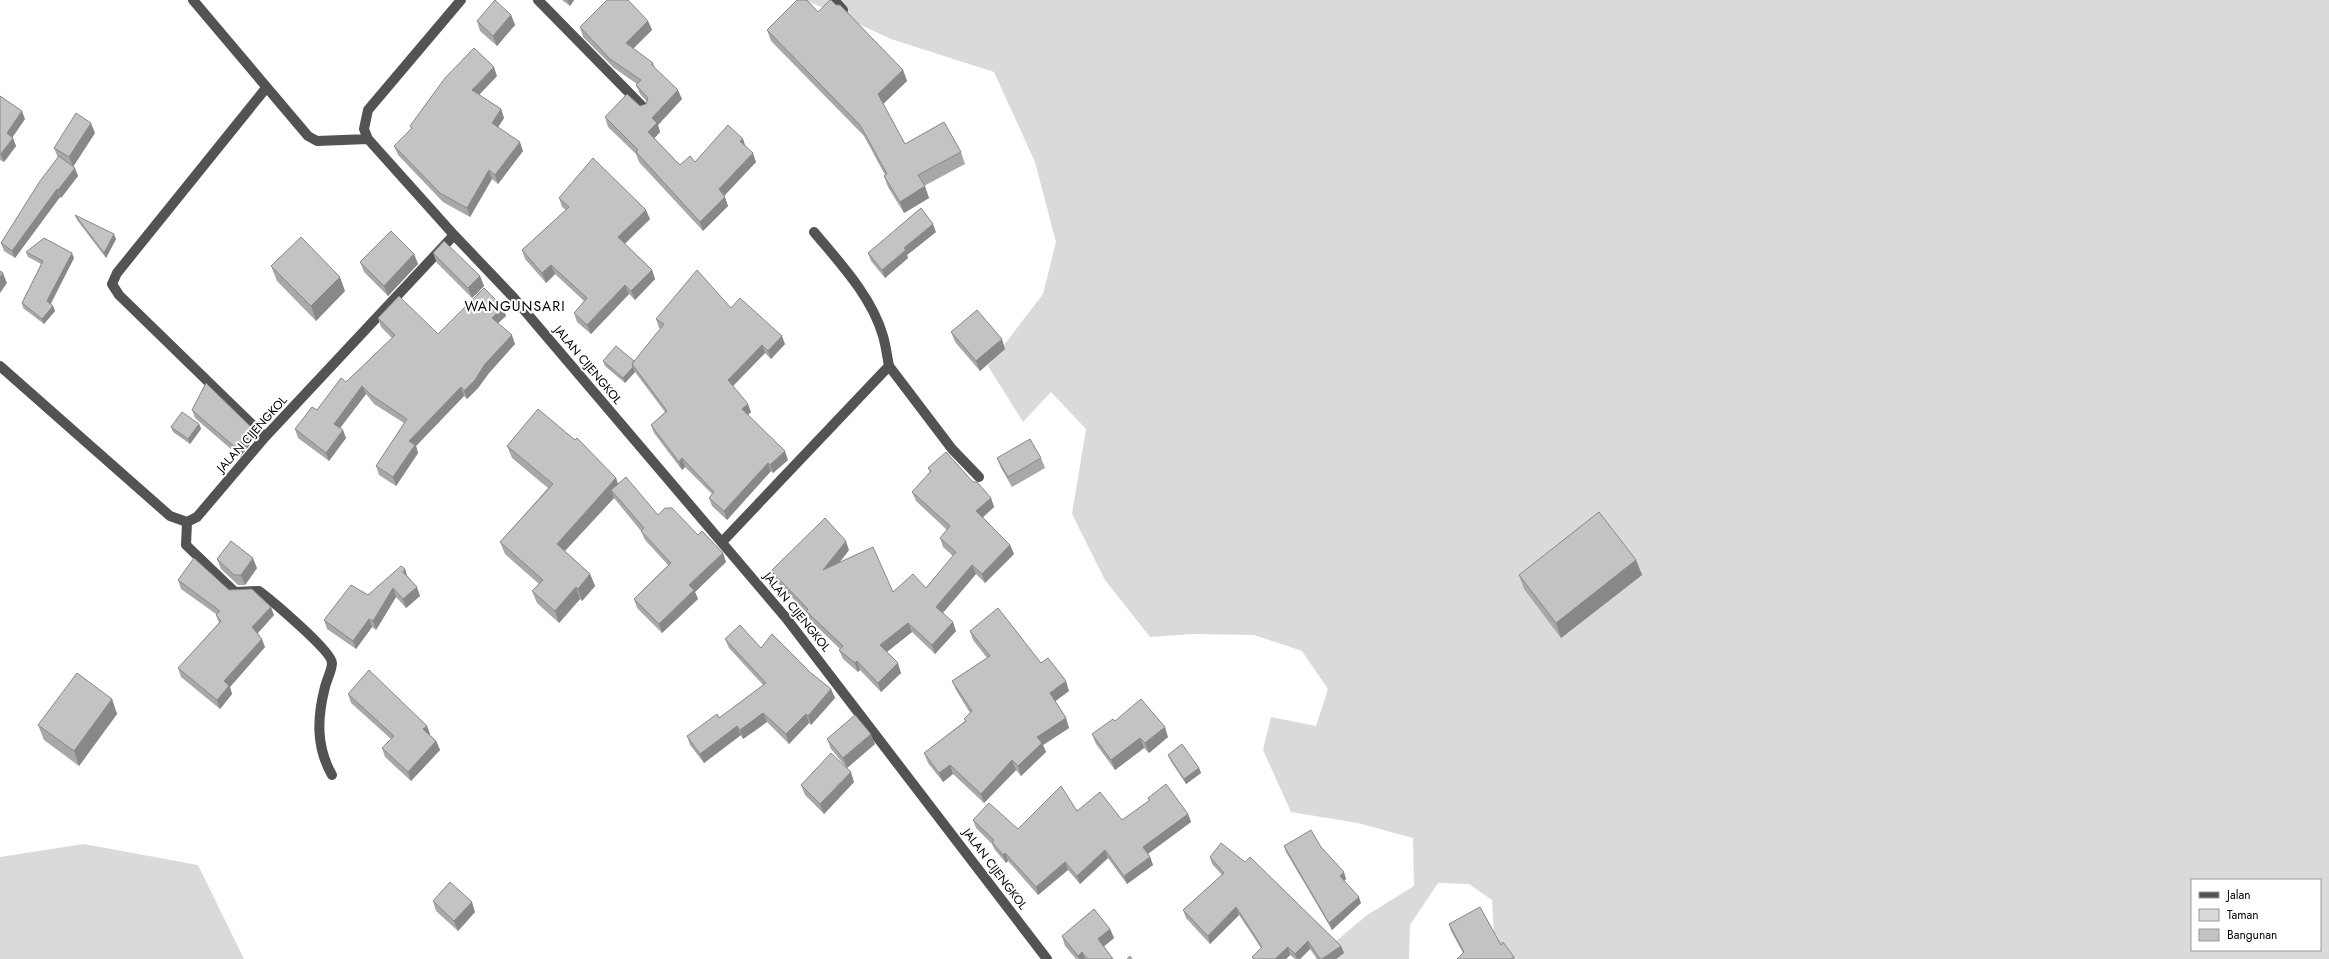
<svg xmlns="http://www.w3.org/2000/svg" width="2329" height="959" font-family="Jost,sans-serif">
<rect width="100%" height="100%" fill="#fff"/>
<!-- green -->
<path fill="#dadada" fill-rule="evenodd" d="M806 0H2329V959H1510L1494 939 1492 900 1469 884 1438 883 1410 925 1409 959H1315L1367 915 1414 886 1413 838 1358 823 1291 812 1263 750 1271 717 1316 726 1328 689 1302 651 1254 635 1192 634 1150 637 1105 580 1072 514 1086 429 1051 392 1023 422 988 366 1043 294 1056 242 1035 162 994 72 891 39ZM2192 880H2320V950H2192Z
M84 844 198 865 244 959H0V857Z"/>
<g fill="none" stroke-linecap="round" stroke-linejoin="round">
<!-- minor -->
<path stroke="#535353" stroke-width="10" d="M193 0 308 136 317 141 368 139
M461 0 368 110 364 129 368 139 454 235 513 297 786 618 1047 959
M538 0 645 109
M834 0 843 10
M814 232C840 263 872 297 883 336 886 346 887 356 889 366
M0 366 170 516 187 522 197 517 265 437 454 235
M265 437 119 295 112 284 117 273 266 88
M187 522 186 545 235 592 259 591C271 600 332 651 332 663 332 670 327 679 325 687 317 718 316 747 332 775
M722 542 889 366 952 449 979 477"/>
</g>
<!-- wall -->
<path fill="#a8a8a8" d="M562 0H574L570 6Z
M818 12 903 70 907 81 883 104 905 144 961 152 965 164 924 186 929 198 904 213 888 187 884 176 885 175 864 136 771 41 767 30Z
M511 15 515 25 497 46 480 31 477 21Z
M648 21 652 30 633 48 653 63 655 68 682 99 658 125 660 132 654 138 680 165 695 162 743 139 745 146 756 162 724 196 728 206 703 231 639 162 636 154 608 127 605 117 646 104 647 102 640 94 636 85 637 84 614 68 583 37 580 27Z
M497 76 479 95 501 109 504 118 498 127 523 151 498 184 492 179 470 217 443 202 398 155 394 146 411 129 410 126Z
M0 96 25 119 12 137 16 146 4 162 0 160Z
M95 133 73 166 78 176 61 198 60 197 15 258 4 251 1 243 58 158 54 148Z
M559 198 650 219 625 244 652 270 655 279 635 300 629 294 591 334 577 322 574 313 584 301 555 274 546 283 525 259 522 250 566 210 562 207Z
M75 215 116 239 106 258 77 220Z
M936 232 907 255 908 258 885 278 871 261 868 253Z
M26 252 74 258 51 304 53 306 55 311 44 324 23 308 22 303 41 264 28 257Z
M433 253 480 276 484 286 472 298 437 263Z
M414 254 418 264 388 296 364 272 360 262Z
M271 266 345 291 316 321 277 281Z
M731 308 785 344 771 359 765 353 733 386 751 412 748 415 788 460 773 473 771 471 727 520 712 506 709 498 712 494 685 467 682 470 654 433 651 425 665 412 635 372 625 383 605 366 603 361H634L661 329 659 328 656 319Z
M506 316 498 323 515 344 489 373 478 388 467 399 464 396 416 446 418 453 396 486 379 475 376 466 404 423 374 404 366 394 340 428 346 438 329 461 298 438 295 429 317 410 392 338 381 327 378 318 438 334Z
M951 332 1005 349 980 371 955 342Z
M192 410 256 437 240 457 195 418Z
M199 424 201 429 190 444 173 432 171 427Z
M507 446 616 478 618 484 658 515 698 535 723 553 726 562 695 592 698 599 662 633 637 608 634 599 668 565 645 540 641 531 614 498 565 551 590 574 595 586 582 601 580 599 559 623 537 603 532 591 539 584 505 554 500 542 548 488 512 458Z
M997 458H1041L1045 468 1012 487 1001 468Z
M928 468 973 482 991 498 994 507 983 517 1010 545 1014 554 985 583 976 574 943 613 956 631 935 654 912 632 887 652 901 673 881 692 860 670 858 672 843 659 839 650 840 649 810 620 808 614 775 580 771 571 849 550 840 562 893 592 926 588 953 556 943 547 940 538 947 530 916 501 912 492 930 473Z
M217 559 257 568 245 585H238L221 569Z
M1636 560 1642 575 1561 638 1524 589 1519 575Z
M408 576 420 596 406 608 396 597 376 630 372 627 356 649 327 629 324 620 368 595Z
M178 580 229 590 274 615 258 633 265 647 230 687 232 694 220 709 181 677 178 668 219 623 216 615V614L181 589Z
M970 631 1041 663 1069 691 1055 701 1066 718 1069 728 1043 745 1046 752 1021 776 1016 770 984 803 953 774 943 782 928 763 924 753 965 721 964 719 970 713 956 690 952 681 987 658 973 640Z
M725 639 761 648 811 673 831 689 835 698 811 725 809 723 789 744 767 722 743 739 741 735 704 763 690 745 687 736 719 718 763 685 729 648Z
M348 694 427 726 430 734V735L436 741 440 750 411 781 385 757 382 748 391 739 351 703Z
M112 699 117 714 79 766 44 740 38 725Z
M1115 721 1168 737 1149 753 1144 748 1115 770 1096 744 1092 734Z
M827 739 875 744 847 768 831 749Z
M1168 755 1199 768 1201 773 1186 784 1170 760Z
M854 782 824 814 805 795 801 785Z
M1148 798 1188 814 1191 822 1148 854 1150 857 1153 865 1127 884 1108 858 1080 884 1068 870 1038 895 1008 861 1006 863 995 850 992 844 976 828 973 820 1018 829 1077 811 1122 820 1149 801Z
M1284 846 1321 847 1346 879 1344 881 1361 903 1332 930 1286 852Z
M1210 857 1341 946 1344 953 1336 959H1317L1310 949 1300 959H1295L1290 955 1286 959H1253L1252 957 1261 948 1239 915 1210 944 1186 918 1183 910 1222 875 1212 864Z
M433 901 475 912 458 931 436 911Z
M1449 924 1501 945 1514 957 1515 959H1457L1463 953 1451 931Z
M1110 929 1114 938 1104 946 1113 959H1076L1065 946 1062 936Z"/>
<!-- shaded-wall -->
<path fill="#888" d="M567 0H574L570 6Z
M511 15 515 25 497 46 493 36Z
M648 21 652 30 630 52 626 43Z
M494 67 497 76 475 99 472 90Z
M903 70 907 81 882 105 878 94Z
M678 90 682 99 658 125 660 132 652 141 648 132 652 118Z
M501 109 504 118 495 132 492 123Z
M22 111 25 119 10 141 7 133Z
M91 123 95 133 73 167 69 157Z
M13 138 16 146 4 162 1 154Z
M743 139 746 148 740 141Z
M520 142 523 151 498 184 495 175Z
M753 153 756 162 722 198 719 189Z
M75 168 78 176 61 198 58 190Z
M489 170 492 179 470 217 467 208Z
M925 186 929 198 904 213 900 202Z
M57 189 60 197 15 258 12 251Z
M725 197 728 206 703 231 700 222Z
M646 210 650 219 622 246 618 237Z
M933 224 936 232 907 255 908 258 885 278 882 270 904 248Z
M114 234 116 239 106 258 104 253Z
M72 253 74 258 49 306 47 301Z
M414 254 418 264 388 296 384 286Z
M551 265 555 274 546 283 542 273Z
M652 270 655 279 635 300 631 291Z
M3 273 7 283 0 293V278Z
M480 276 484 286 472 298 468 288Z
M340 277 345 291 316 321 311 306Z
M625 285 629 294 591 334 587 325Z
M53 306 55 311 44 324 42 319Z
M503 307 506 316 495 326 492 318Z
M512 335 515 344 489 373 478 388 467 399 464 391 485 364Z
M782 336 785 344 771 359 768 351Z
M1002 339 1005 349 980 371 976 361Z
M762 345 765 353 731 388 728 380Z
M633 367 635 372 625 383 623 378Z
M362 386 366 394 337 432 334 424Z
M461 387 464 396 416 446 418 453 396 486 393 477 409 441Z
M748 404 751 412 745 417 742 409Z
M199 424 201 429 190 444 188 439Z
M253 429 256 437 240 457 236 448Z
M343 430 346 438 329 461 326 453Z
M785 451 788 460 773 473 770 465Z
M682 458 685 467 682 470 679 462Z
M768 463 771 471 727 520 724 511Z
M616 478 620 490H611L614 498 561 555 557 544Z
M991 498 994 507 980 520 976 511Z
M846 541 849 550 826 579 823 570Z
M1010 545 1014 554 985 583 982 574Z
M723 553 726 562 695 592 698 599 662 633 659 624 689 585Z
M253 558 257 568 245 585 241 575Z
M1636 560 1642 575 1561 638 1556 623Z
M972 565 976 574 940 616 936 607Z
M405 569 408 578 403 572Z
M590 574 595 586 582 601 578 589Z
M417 587 420 596 406 608 403 599Z
M576 587 580 599 559 623 555 611Z
M393 588 396 597 376 630 373 621Z
M271 607 274 615 256 635 252 627Z
M369 619 372 627 356 649 353 641Z
M953 622 956 631 935 654 932 645Z
M908 623 912 632 884 654 880 645Z
M262 639 265 647 230 687 232 694 220 709 217 700 224 681Z
M857 661 860 670 858 672 855 663Z
M898 663 901 673 881 692 878 683Z
M1066 681 1069 691 1053 703 1050 693Z
M831 689 835 698 811 725 808 716Z
M112 699 117 714 79 766 74 751Z
M763 713 767 722 743 739 740 730Z
M806 714 809 723 789 744 786 734Z
M1066 718 1069 728 1043 745 1046 752 1021 776 1018 766 1037 737Z
M427 726 430 734 427 738 423 729Z
M737 726 741 735 704 763 700 754Z
M1165 727 1168 737 1149 753 1145 743Z
M871 734 875 744 847 768 843 758Z
M1140 738 1144 748 1115 770 1111 760Z
M436 741 440 750 411 781 408 772Z
M1012 760 1016 770 984 803 981 794Z
M950 765 953 774 943 782 939 773Z
M1199 768 1201 773 1186 784 1184 779Z
M851 772 854 782 824 814 820 804Z
M1188 814 1191 822 1146 855 1143 847Z
M1105 850 1108 858 1080 884 1077 876Z
M1005 853 1008 861 1006 863 1003 855Z
M1150 857 1153 865 1127 884 1124 876Z
M1065 862 1068 870 1038 895 1036 887Z
M1344 872 1346 879 1342 883 1340 876Z
M1359 897 1361 903 1332 930 1329 923Z
M472 902 475 912 458 931 454 921Z
M1236 907 1239 915 1210 944 1208 936Z
M1110 929 1114 938 1102 948 1098 939Z
M1308 941 1310 949 1300 959H1297L1295 954Z
M1341 946 1344 953 1336 959H1322Z
M1288 947 1290 955 1286 959H1275Z
M1082 952 1085 959H1079L1078 956Z"/>
<!-- building -->
<path fill="#c3c3c3" stroke="#888" d="M495 0 511 15 493 36 477 21Z
M607 0H628L648 21 626 43 653 63 652 65 678 90 652 118 657 123 648 132 680 165 690 156 695 162 728 125 743 139 740 141 753 153 719 189 725 197 700 222 636 152 638 150 605 117 627 94 640 106 646 104 648 98 636 85 641 80 610 59 580 27Z
M797 0H807L818 12 830 0H831L836 5H840L903 70 878 94 905 144 944 122 961 152 918 175 925 186 900 202 884 176 887 174 860 125 767 30Z
M474 48 494 67 472 90 501 109 492 123 520 142 495 175 489 170 467 208 440 193 394 146 412 128 410 126 445 78Z
M0 96 22 111 7 133 13 138 1 154H0Z
M76 113 91 123 69 157 54 148Z
M59 156 75 168 58 190 57 189 12 251 1 243 40 181Z
M593 158 646 210 618 237 652 270 631 291 625 285 587 325 574 313 587 298 551 265 542 273 522 250 569 207 559 198Z
M921 208 933 224 904 248 906 250 882 270 868 253Z
M75 215 114 234 104 253Z
M391 231 414 254 384 286 360 262Z
M301 237 340 277 311 306 271 266Z
M44 238 72 253 47 301 53 306 42 319 22 303 43 261 26 252Z
M444 241 480 276 468 288 433 253Z
M697 270 731 308 740 298 782 336 768 351 762 345 728 380 748 404 742 409 785 451 770 465 768 463 724 511 709 498 714 492 682 458 679 462 651 425 667 411 632 364 664 324 656 319Z
M0 271 3 273 0 278Z
M484 288 503 307 492 318 512 335 485 364 475 380 464 391 461 387 409 441 415 445 393 477 376 466 407 419 371 395 362 386 334 424 343 430 326 453 295 429 312 407 317 410 341 378 346 382 395 335 378 318 399 296 438 334Z
M977 310 1002 339 976 361 951 332Z
M616 346 634 361 632 364 633 367 623 378 603 361Z
M206 383 253 429 236 448 192 410Z
M538 409 575 440 577 438 616 478 557 544 590 574 578 589 576 587 555 611 532 591 543 580 500 542 553 484 507 446Z
M182 412 199 424 188 439 171 427Z
M1030 439 1041 458 1008 477 997 458Z
M946 452 973 482H977L991 498 976 511 1010 545 982 574 972 565 936 607 953 622 932 645 908 623 880 645 898 663 878 683 857 661 855 663 839 650 843 646 806 611 808 609 771 571 825 518 846 541 823 570 873 547 893 592 913 574 926 588 956 552 940 538 950 526 912 492 931 471 928 468Z
M626 477 658 515 665 508H672L698 535 702 531 723 553 689 585 694 590 659 624 634 599 671 563 641 531 644 528 611 490Z
M1599 512 1636 560 1556 623 1519 575Z
M231 541 253 558 241 575H234L217 559Z
M194 558 229 590 252 589 271 607 252 627 262 639 224 681 229 686 217 700 178 668 221 621 216 615 220 611 178 580Z
M401 566 405 569 403 572 417 587 403 599 393 588 373 621 369 619 353 641 324 620 351 585 368 595Z
M998 608 1041 663 1048 658 1066 681 1050 693 1066 718 1037 737 1042 743 1018 766 1012 760 981 794 950 765 939 773 924 753 966 721 964 719 972 711 952 681 990 656 970 631Z
M740 625 761 648 772 634 811 673 831 689 808 716 806 714 786 734 763 713 740 730 737 726 700 754 687 736 717 714 719 718 766 683 725 639Z
M369 670 427 726 423 729 436 741 408 772 382 748 394 736 348 694Z
M77 673 112 699 74 751 38 725Z
M1141 699 1165 727 1145 743 1140 738 1111 760 1092 734 1113 719 1115 721Z
M855 715 871 734 843 758 827 739Z
M1182 744 1199 768 1184 779 1168 755Z
M831 753 851 772 820 804 801 785Z
M1166 784 1188 814 1143 847 1150 857 1124 876 1105 850 1077 876 1065 862 1036 887 1005 853 1003 855 992 842 994 840 973 820 989 803 1018 829 1061 786 1077 811 1100 792 1122 820 1150 800 1148 798Z
M1311 830 1321 847 1344 872 1340 876 1359 897 1329 923 1284 846Z
M1221 843 1245 862 1250 857 1341 946 1322 959H1320L1308 941 1295 954 1288 947 1275 959H1254L1252 957 1262 947 1236 907 1208 936 1183 910 1224 873 1210 857Z
M450 882 472 902 454 921 433 901Z
M1480 907 1501 945 1503 942 1514 957 1511 959H1457L1464 952 1449 924Z
M1094 909 1110 929 1098 939 1113 959H1087L1082 952 1078 956 1062 936Z
M1130 956 1132 959H1127Z"/>
<g text-anchor="middle" dominant-baseline="central" stroke-width="4" stroke-linejoin="round" paint-order="stroke">
<!-- street labels -->
<g font-size="12" fill="#000" stroke="#fff">
<text transform="translate(588 365) rotate(50)">JALAN CIJENGKOL</text>
<text transform="translate(252 434) rotate(-48)">JALAN CIJENGKOL</text>
<text transform="translate(797 612) rotate(51)">JALAN CIJENGKOL</text>
<text transform="translate(995 869) rotate(53)">JALAN CIJENGKOL</text>
</g>
<!-- quarter labels -->
<g font-size="14" letter-spacing="1" fill="#000" stroke="#fff">
<text x="515" y="306">WANGUNSARI</text>
</g>
</g>
<!-- legend -->
<rect x="2191" y="879" width="130" height="72" fill="#ffffff" stroke="#999999"/>
<rect x="2199" y="892" width="20" height="6" fill="#535353" stroke="#999999"/>
<text x="2227" y="899" font-size="12" fill="#000000">Jalan</text>
<rect x="2199" y="909" width="20" height="12" fill="#dadada" stroke="#999999"/>
<text x="2227" y="919" font-size="12" fill="#000000">Taman</text>
<rect x="2199" y="929" width="20" height="12" fill="#c3c3c3" stroke="#999999"/>
<text x="2227" y="939" font-size="12" fill="#000000">Bangunan</text>
</svg>
